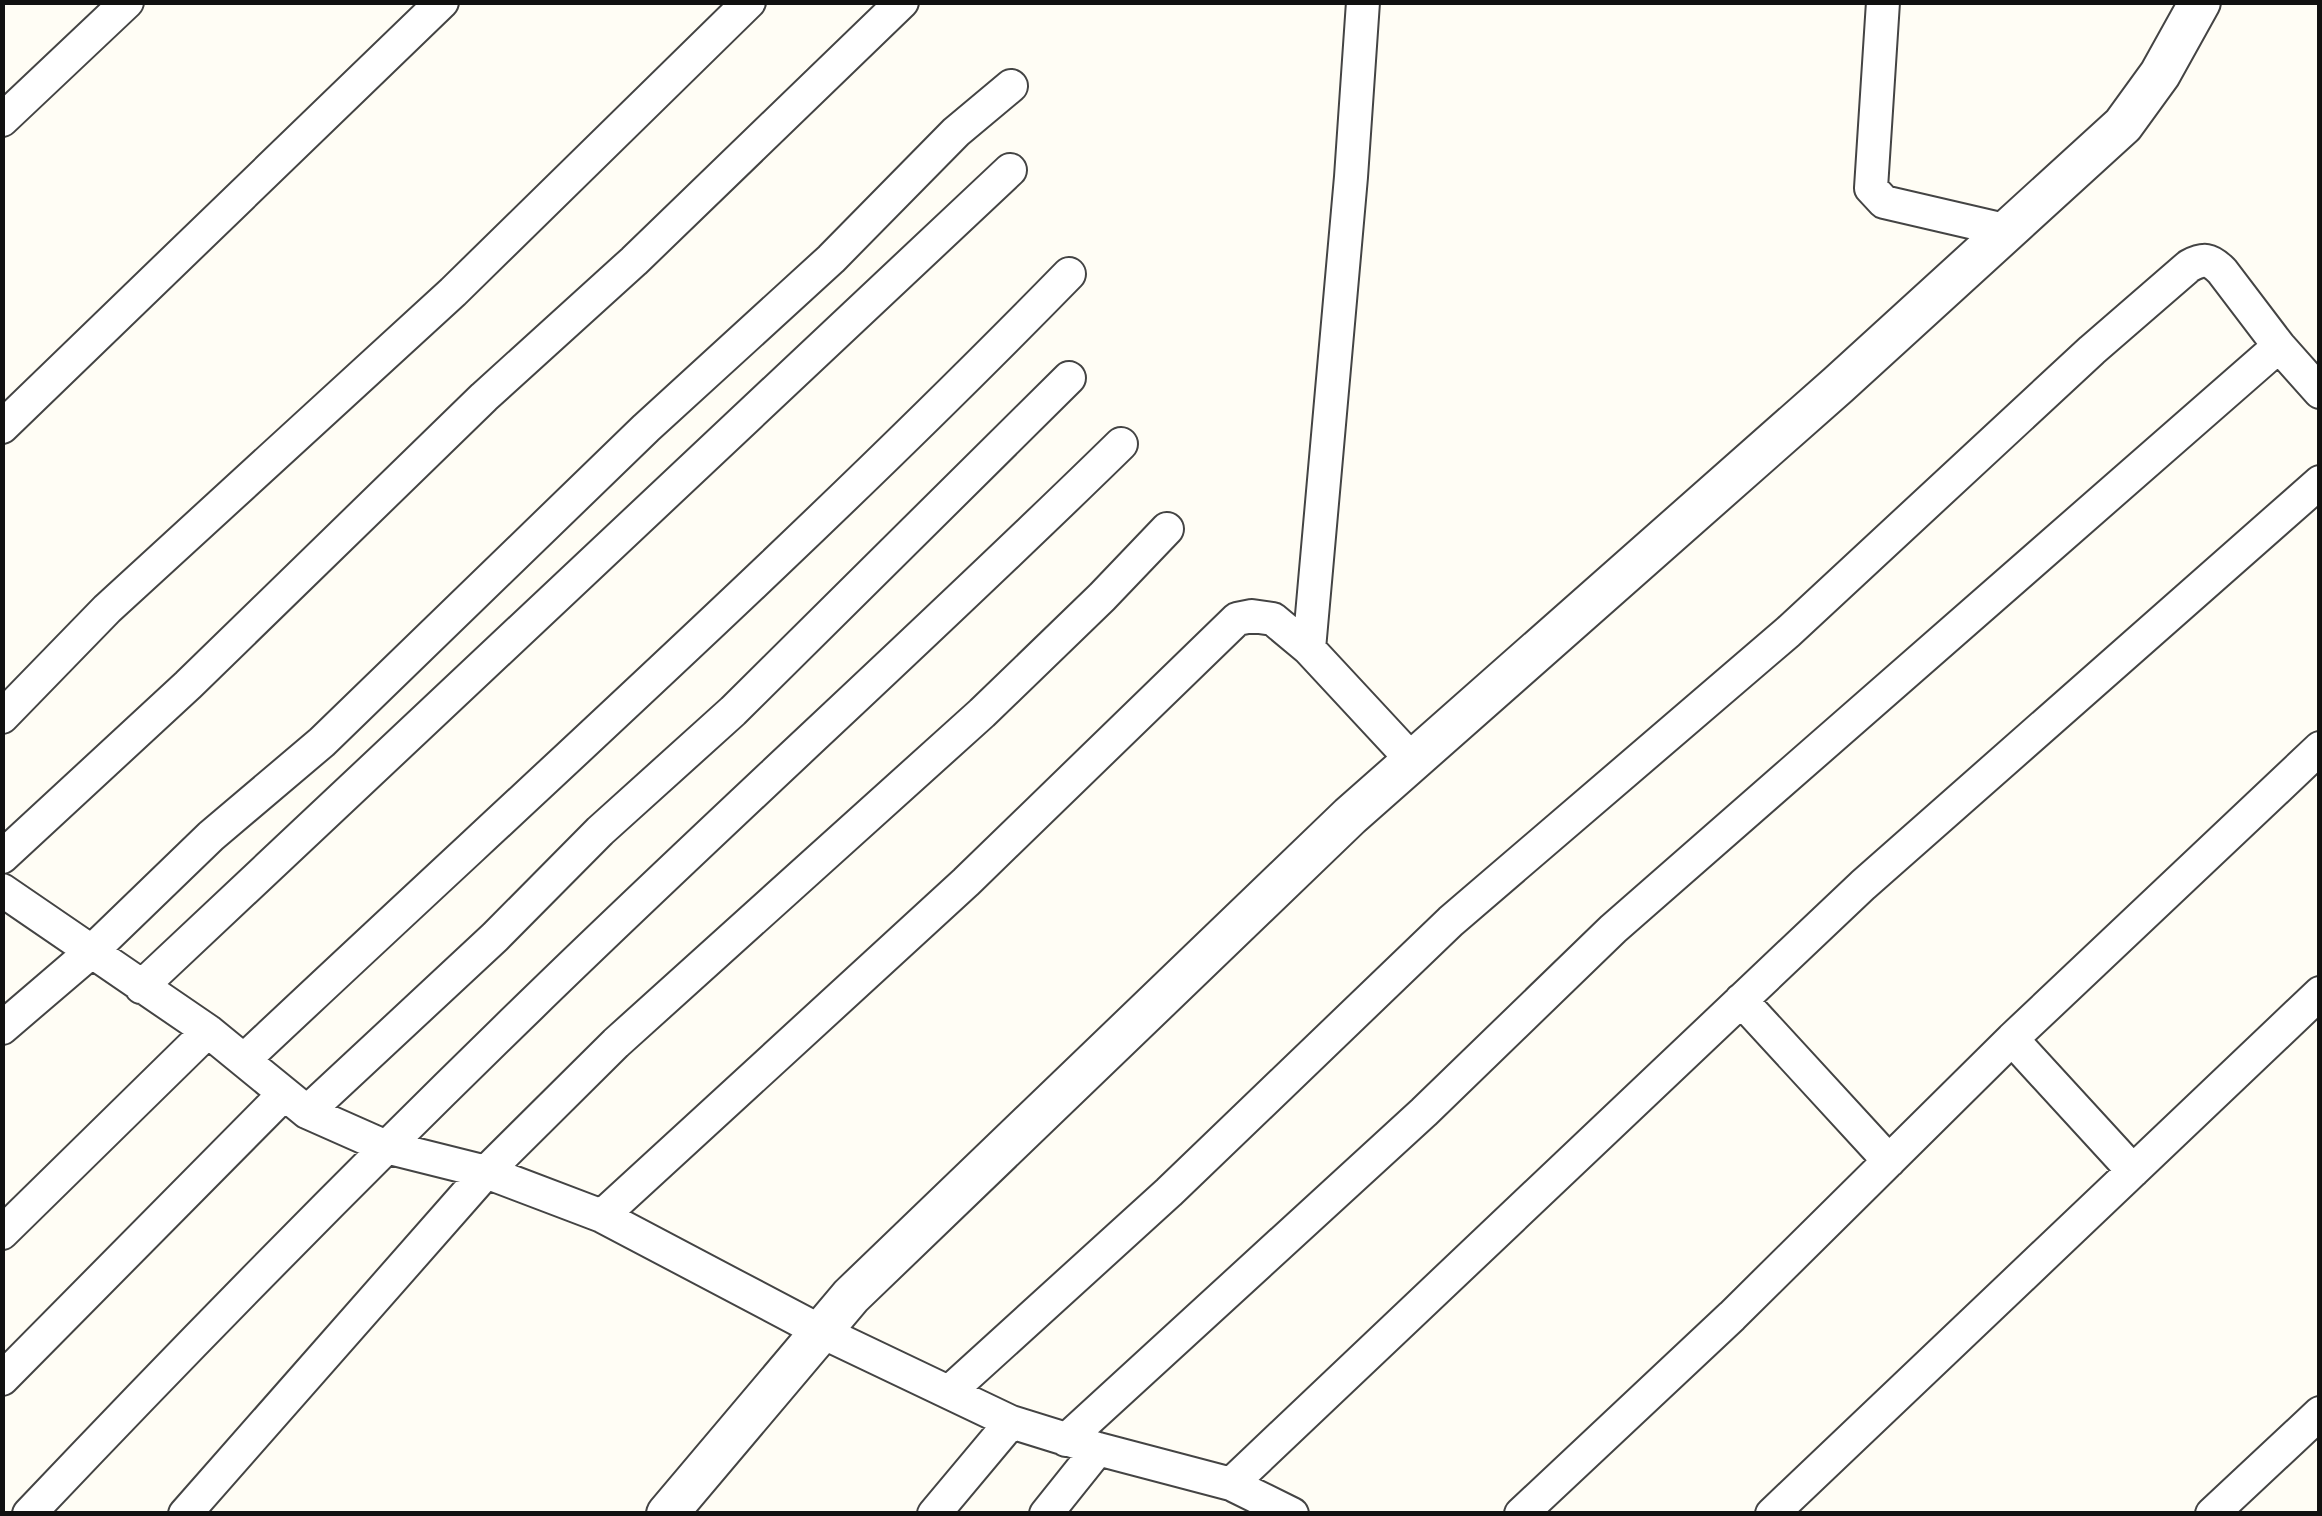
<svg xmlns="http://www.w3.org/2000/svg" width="2322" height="1516" font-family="Georgia,serif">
<rect width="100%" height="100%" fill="#fffdf5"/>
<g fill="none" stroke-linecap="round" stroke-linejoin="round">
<defs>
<path id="minor" d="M1883 2 1871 188 1884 202 2009 231
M2 120 127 2
M2 427 442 2
M1309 649 1351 177 1363 2
M2 717 107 609 453 292 749 2
M2 857 188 685 484 397 634 261 902 2
M2 890 208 1031 307 1112 386 1147 486 1172 602 1216 820 1331 1011 1422 1098 1449 1231 1484 1292 1514
M141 987 1010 170
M1741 1000 1889 1161
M2 1028 92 951 211 836 322 742 646 428 831 259 956 132 1011 86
M2012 1039 2133 1171
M244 1060C521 799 804 545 1069 274
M307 1112 495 937 600 831 733 711 1069 378
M602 1216 966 882 1237 619 1252 616 1273 619 1309 649 1413 761
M2 1233 208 1031
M2 1379 283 1095
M949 1392 1169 1192 1451 921 1788 632 2092 350 2189 266C2204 258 2210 259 2222 271L2279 346 2320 392
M1066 1440 1424 1112 1613 929 2279 346
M1231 1484 1863 885 2320 482
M29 1514C193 1341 360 1171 531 1005 725 816 927 634 1121 444
M185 1514 486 1172 616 1043 982 713 1102 597 1167 529
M934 1514 1011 1422
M1046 1514 1098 1449
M1521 1514 1732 1316 2012 1039 2320 748
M1772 1514 2320 993
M2212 1514 2320 1413"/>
<path id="tertiary" d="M667 1514 851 1296 1350 816 1838 385 2123 125 2160 74 2200 2"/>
</defs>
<!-- minor casing -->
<use href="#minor" stroke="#444" stroke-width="36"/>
<!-- tertiary casing -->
<use href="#tertiary" stroke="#444" stroke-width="44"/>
<!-- minor -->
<use href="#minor" stroke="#fff" stroke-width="32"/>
<!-- tertiary -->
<use href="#tertiary" stroke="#fff" stroke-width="40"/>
</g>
<!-- border -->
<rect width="2322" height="1516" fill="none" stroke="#111111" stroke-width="10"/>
</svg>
